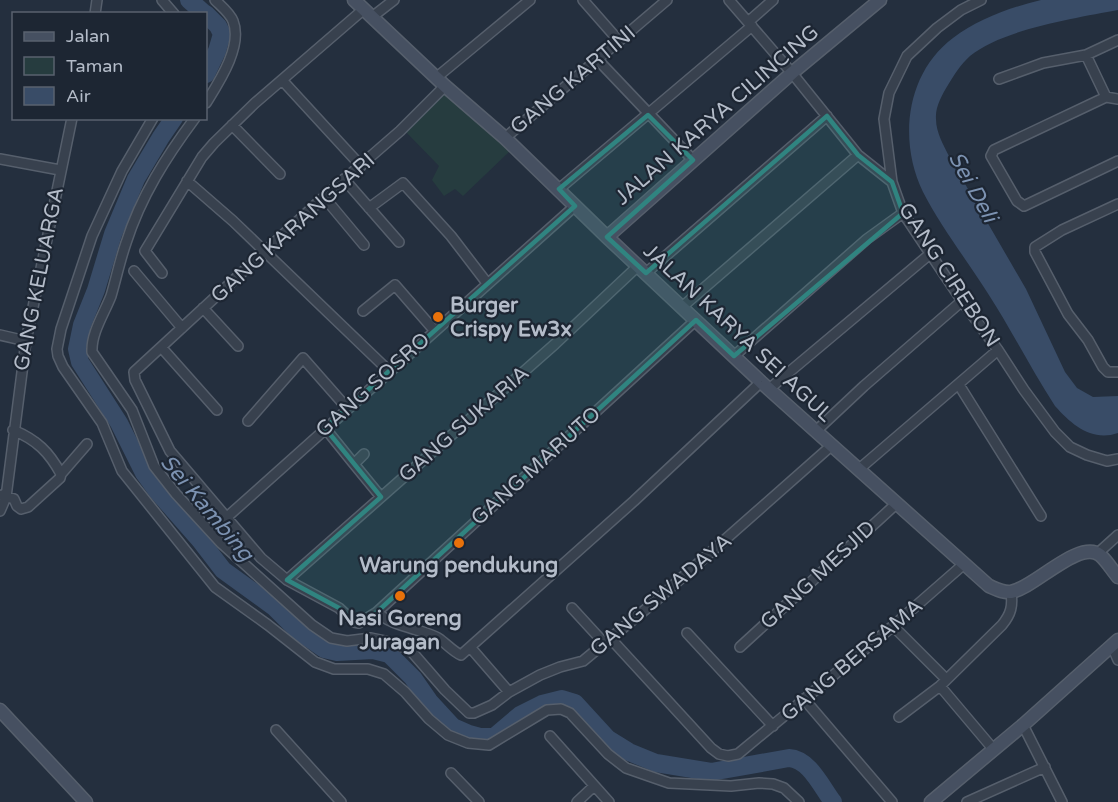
<svg xmlns="http://www.w3.org/2000/svg" width="1118" height="802" font-family="'Varela Round',sans-serif">
<rect width="100%" height="100%" fill="#242f3e"/>
<!-- green -->
<path fill="#263c3f" d="M445 90 511 150 463 196 455 189 444 196 432 180 439 166 405 131Z"/>
<!-- water -->
<path fill="#394c67" d="M1041 0H1118V10C1076 18 1003 29 970 56 961 64 954 75 948 85 942 95 935 107 936 119 936 133 944 146 950 158L1026 289 1065 372 1077 388 1093 397 1118 396V433C1092 442 1072 425 1055 406 1031 369 1011 329 987 292 966 259 941 227 923 192 898 141 906 73 953 38 978 19 1011 7 1041 0Z"/>
<g fill="none" stroke-linecap="round" stroke-linejoin="round">
<!-- river -->
<path stroke="#394c67" stroke-width="18" d="M189 0 205 14
M206 14 218 26 222 34 217 51 206 74
M174 118 161 137 136 179 113 234 96 290 82 325 77 349 80 362 119 423 144 473 157 491 200 540 223 570 274 607 297 630 324 649 337 652 373 650 389 654 413 678 429 701 453 727 469 734 480 737H494L520 715 542 704 562 699 575 703 608 739 629 752 656 763 711 772 789 758C809 759 821 786 833 802"/>
<defs>
<path id="street" d="M162 0 174 14
M583 0 619 41
M729 0 792 73 858 155 892 182
M981 0 961 10 937 28 907 56 889 93 884 119 892 182 903 213 962 301 998 350 1024 390 1055 432 1070 447 1087 455 1107 461 1118 459
M95 14 97 0
M372 17 394 0
M748 22 773 0
M1086 55 1106 97 1118 99
M597 59 693 160
M437 77 530 0
M999 79 1043 63 1086 55 1118 40
M282 80 361 166
M445 86 400 131 324 197 134 372 135 380 170 451 261 558 287 580 339 608 354 622 359 623 377 612 696 320
M1106 97 994 150 991 156 1017 201 1024 206 1118 161
M206 103C219 82 243 46 233 21 230 13 221 6 215 0
M153 118 122 171 92 236 61 329 57 349 58 356 63 367 102 423 122 471 215 587 268 625 315 662 334 669H368L384 674 405 692 429 719 448 735 468 743 489 745 547 710 561 709 570 713 608 754 626 768 669 783 731 786 759 783 773 784 784 788 799 802
M195 118C166 157 141 196 126 243 120 260 116 279 111 296 104 314 91 333 92 352L132 410 154 466 176 494 221 543 312 625 331 638 347 641 371 638 395 643 412 652 445 690 469 713H474L492 705 509 692 540 675 560 667 583 661 652 604 831 446
M232 125 280 174
M505 138 667 0
M0 159 60 170
M344 179 399 242
M187 181 233 221 389 371
M559 189 752 26
M324 197 364 245
M1118 204 1062 230 1035 247V252L1068 314 1088 340 1103 367 1108 372H1118
M369 208 403 183 451 236 487 283
M134 271 182 328
M162 273 145 251 202 157 214 143 255 103 364 9
M646 273 827 116
M682 307 858 155
M203 308 238 346
M363 311 395 285 434 330
M0 335 26 341
M161 347 217 410
M734 356 867 239 903 213
M959 385 1041 516
M769 389 930 254
M248 421 303 358 347 408
M325 428 354 464
M816 431 864 386 962 301
M364 454 354 464 381 497
M858 470 998 350
M61 474 87 444
M2 495 14 499 17 506 21 509 28 507 60 478 61 474C49 452 37 440 13 430
M0 511 6 497 26 341 72 118
M226 518 575 206
M1098 553 1118 535
M287 580 555 344 638 266
M572 608 605 644
M377 612C390 626 422 629 438 638 446 643 452 651 461 655L634 501 761 382
M893 626 946 679
M687 633 773 726
M611 639 711 748 719 754 728 756 738 754 893 626 964 564
M1112 646 1118 660
M470 647 509 692
M740 647 896 504
M940 686 994 750
M804 699 892 802
M899 717 940 686 1002 625C1011 614 1013 606 1011 592
M1023 725 1062 802
M276 730 341 802
M550 736 609 802
M451 773 479 802
M577 802 594 786
M967 802 1045 767"/>
<path id="secondary" d="M354 0 445 86 505 138 607 237 761 382 989 586C996 589 1003 593 1011 592 1034 588 1079 539 1100 555 1107 561 1112 570 1118 577
M607 237 792 73 880 0
M0 710 86 802
M931 802 1023 725 1118 640"/>
</defs>
<!-- street casing -->
<use href="#street" stroke="#565f6c" stroke-width="12"/>
<!-- secondary casing -->
<use href="#secondary" stroke="#565f6c" stroke-width="15"/>
<!-- street -->
<use href="#street" stroke="#38414e" stroke-width="9"/>
<!-- secondary -->
<use href="#secondary" stroke="#465061" stroke-width="12"/>
</g>
<!-- marked area -->
<path fill="#308480" fill-opacity="0.2" stroke="#308480" stroke-width="4.5" stroke-linejoin="round" d="M648 115 693 160 607 237 646 273 827 116 858 155 892 182 903 213 734 356 696 320 377 612 356 624 339 608 287 580 381 497 325 428 575 206 559 189Z"/>
<!-- markers -->
<g fill="#e8710a" stroke="#1d2633" stroke-width="2">
<circle cx="438" cy="317" r="6"/>
<circle cx="459" cy="543" r="6"/>
<circle cx="400" cy="596" r="6"/>
</g>
<g text-anchor="middle" dominant-baseline="central" stroke-width="4.5" stroke-linejoin="round" paint-order="stroke">
<!-- street labels -->
<g font-size="21" fill="#b4bcc9" stroke="#1d2633">
<text transform="translate(573 80) rotate(-40)">GANG KARTINI</text>
<text transform="translate(717 115) rotate(-41)">JALAN KARYA CILINCING</text>
<text transform="translate(293 228) rotate(-42)">GANG KARANGSARI</text>
<text transform="translate(949 275) rotate(57)">GANG CIREBON</text>
<text transform="translate(39 279) rotate(-79)">GANG KELUARGA</text>
<text transform="translate(738 333) rotate(43)">JALAN KARYA SEI AGUL</text>
<text transform="translate(373 385) rotate(-42)">GANG SOSRO</text>
<text transform="translate(464 424) rotate(-41)">GANG SUKARIA</text>
<text transform="translate(536 466) rotate(-42)">GANG MARUTO</text>
<text transform="translate(818 575) rotate(-43)">GANG MESJID</text>
<text transform="translate(661 595) rotate(-40)">GANG SWADAYA</text>
<text transform="translate(852 660) rotate(-40)">GANG BERSAMA</text>
</g>
<!-- poi labels -->
<g font-size="21" font-weight="bold" fill="#b4bcc9" stroke="#1d2633">
<text x="450" y="305" text-anchor="start">Burger<tspan x="450" dy="24">Crispy Ew3x</tspan></text>
<text x="459" y="565">Warung pendukung</text>
<text x="400" y="618">Nasi Goreng<tspan x="400" dy="24">Juragan</tspan></text>
</g>
<!-- water labels -->
<g font-size="22" font-style="italic" fill="#7c92b1" stroke="#1d2633">
<text transform="translate(973 187) rotate(61)">Sei Deli</text>
<text transform="translate(207 508) rotate(50)">Sei Kambing</text>
</g>
</g>
<!-- legend -->
<rect x="12" y="12" width="195" height="108" fill="#1d2633" stroke="#59626f" stroke-width="1.5"/>
<rect x="24" y="32" width="30" height="9" fill="#465061" stroke="#59626f" stroke-width="1.5"/>
<text x="66" y="42" font-size="18" fill="#b4bcc9">Jalan</text>
<rect x="24" y="57" width="30" height="18" fill="#263c3f" stroke="#59626f" stroke-width="1.5"/>
<text x="66" y="72" font-size="18" fill="#b4bcc9">Taman</text>
<rect x="24" y="87" width="30" height="18" fill="#394c67" stroke="#59626f" stroke-width="1.5"/>
<text x="66" y="102" font-size="18" fill="#b4bcc9">Air</text>
</svg>
